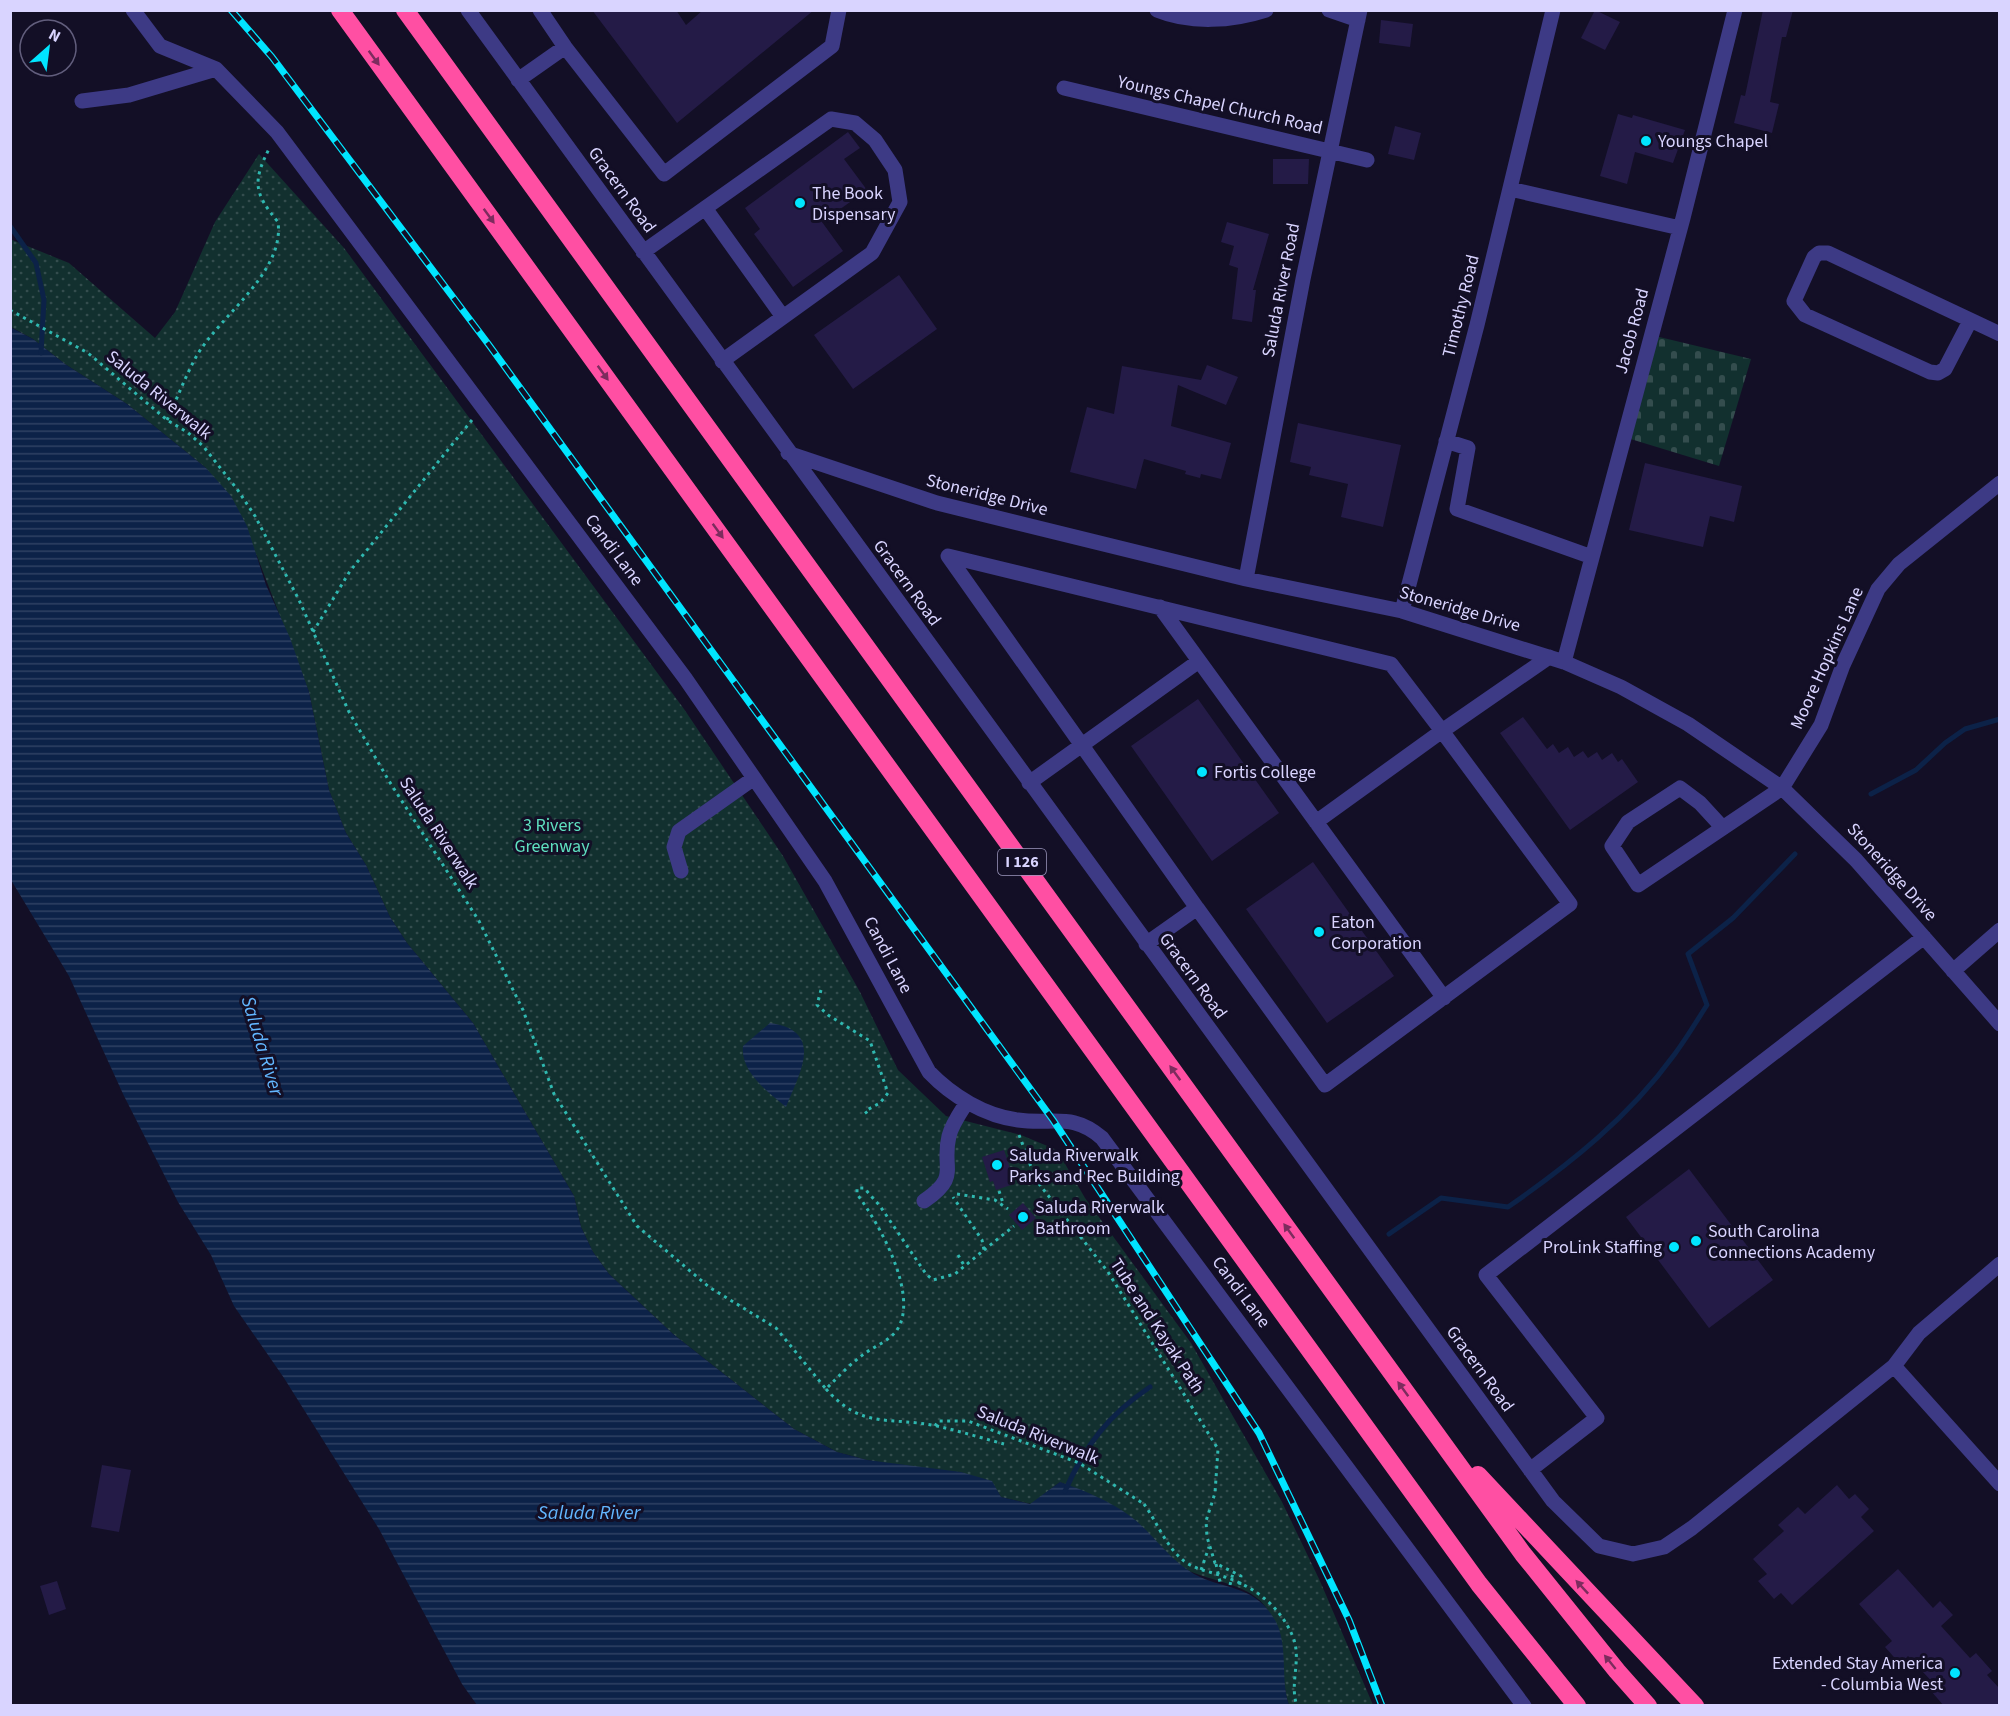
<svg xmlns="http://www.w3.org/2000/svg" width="2010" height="1716" font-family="'Source Sans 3',sans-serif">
<defs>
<pattern id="cemetery-stones" width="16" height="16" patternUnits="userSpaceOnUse" patternTransform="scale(1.5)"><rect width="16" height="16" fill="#12302f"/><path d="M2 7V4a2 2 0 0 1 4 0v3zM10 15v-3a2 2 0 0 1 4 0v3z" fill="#344d4e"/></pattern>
<pattern id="park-dots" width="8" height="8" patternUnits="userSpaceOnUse" patternTransform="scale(1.5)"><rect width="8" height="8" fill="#12302f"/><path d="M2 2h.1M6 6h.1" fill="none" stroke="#344d4e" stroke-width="1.8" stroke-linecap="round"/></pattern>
<pattern id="water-rules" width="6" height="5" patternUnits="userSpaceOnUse" patternTransform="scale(1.5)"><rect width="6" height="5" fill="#0c2248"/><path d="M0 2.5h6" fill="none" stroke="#2f4163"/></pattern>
</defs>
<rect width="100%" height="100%" fill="#130f26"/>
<!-- cemetery -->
<path fill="url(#cemetery-stones)" d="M1651 335 1751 359 1719 466 1624 437Z"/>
<!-- park -->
<path fill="url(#park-dots)" d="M259 154 344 248 684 709 783 856 860 992 898 1070 946 1116 1021 1135 1057 1150 1085 1198 1191 1343 1282 1502 1320 1581 1373 1705H1289C1277 1668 1290 1615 1248 1592 1228 1581 1204 1579 1183 1568L1102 1500 1060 1482 1031 1504 1001 1497 991 1481 867 1460 837 1452 794 1429 673 1334 609 1274 593 1252 581 1227 574 1196 473 1023 407 943 390 917 366 865 346 833 329 790 309 692 257 556 206 468 127 404 65 364 33 339 11 327 10 239 69 263 155 338 175 312 215 222Z"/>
<!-- water -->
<path fill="url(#water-rules)" d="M10 327 33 339 65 364 127 404 206 468 231 496 247 526 266 585 290 638 309 692 329 790 346 833 366 865 390 917 407 943 473 1023 574 1196 581 1227 593 1252 609 1274 673 1334 794 1429 837 1452 867 1460 961 1472 992 1481 1001 1497 1030 1504 1060 1482C1083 1490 1110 1501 1130 1516 1153 1533 1168 1559 1194 1574 1226 1591 1254 1584 1275 1620 1289 1645 1280 1679 1289 1705H477L462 1684 379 1529 284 1378 234 1306 211 1255 178 1202 124 1096 69 976 11 880Z
M770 1023C826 1031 799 1074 786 1107 768 1092 740 1072 743 1046Z"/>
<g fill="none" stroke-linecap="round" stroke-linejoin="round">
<!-- stream -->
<path stroke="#0c2248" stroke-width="5" d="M10 226 36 263 44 300 41 353
M1871 794 1916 770 1945 743 1965 729 2000 719
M1389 1234 1441 1198 1508 1207C1570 1164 1629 1117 1674 1055 1686 1039 1696 1022 1707 1005L1688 954 1733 918 1795 854
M1065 1491C1085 1446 1108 1415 1150 1387"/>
</g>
<!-- building -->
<path fill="#241b47" d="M592 10H676L686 25 703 10H814L677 123Z
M1595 10 1620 22 1605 50 1581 38Z
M1763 10H1793L1786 37H1782L1770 102 1779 104 1772 133 1734 123 1741 95 1745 96Z
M1381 20 1413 24 1410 47 1379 43Z
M1618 114 1632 118 1633 115 1685 130 1673 163 1635 152 1627 184 1600 176Z
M1395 126 1421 133 1414 160 1388 154Z
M848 132 860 148 844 159 867 190 822 222 843 251 793 287 754 234 760 229 745 208Z
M1273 159H1309L1308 184H1273Z
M1227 222 1269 234 1253 290H1256L1252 322 1232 319 1238 268 1229 265 1234 246 1221 242Z
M899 275 937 329 853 389 814 335Z
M1207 365 1238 377 1226 405 1178 385 1171 426 1231 443 1221 479 1201 474 1200 478 1185 474 1186 471 1144 459 1136 489 1070 472 1087 407 1114 414 1122 366 1201 380Z
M1298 423 1401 445 1383 527 1341 517 1348 484 1309 475 1311 467 1290 462Z
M1645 463 1742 486 1734 522 1710 516 1703 547 1629 530Z
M1198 699 1279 813 1212 861 1131 746Z
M1523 717 1547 749 1553 744 1559 753 1568 747 1574 757 1583 751 1588 758 1597 752 1602 760 1612 753 1618 762 1622 759 1638 782 1570 830 1500 733Z
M1313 862 1394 976 1327 1023 1246 909Z
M1004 1150 1012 1174 1008 1176 1011 1185 996 1190 993 1181 990 1182 982 1157Z
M1689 1169 1773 1280 1709 1328 1626 1217Z
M1023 1203 1036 1218 1022 1230 1009 1215Z
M102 1465 131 1470 119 1532 91 1527Z
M1837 1485 1849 1499 1855 1494 1869 1509 1861 1517 1874 1531 1792 1605 1781 1593 1774 1599 1758 1581 1767 1574 1753 1559 1784 1531 1778 1525 1798 1507 1805 1514Z
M1898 1569 1933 1608 1940 1601 1953 1615 1941 1626 1970 1658 1976 1653 1992 1671 1987 1675 2000 1689V1706H1944L1931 1691 1936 1686 1908 1656 1900 1664 1885 1647 1892 1641 1859 1604Z
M57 1581 66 1609 49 1615 40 1586Z"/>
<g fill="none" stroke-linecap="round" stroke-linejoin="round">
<!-- path -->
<path stroke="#2fb8b0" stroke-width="3" stroke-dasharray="3 4.5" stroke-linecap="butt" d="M10 310 88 353 167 420 187 432 203 446 237 489 255 516 299 600 349 712 389 781 479 921 523 1010 554 1094 637 1226 709 1287 776 1328 826 1389C838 1377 850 1364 864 1354 875 1346 889 1341 897 1330 920 1295 878 1222 857 1194V1188H864L880 1206 926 1274 933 1280 955 1274 984 1250 982 1240 953 1197
M167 420C177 399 185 377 196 357 219 316 285 273 278 222 254 193 252 182 270 147
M313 632 350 571 472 420
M821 990 817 1005 828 1015 870 1041 888 1093 880 1103 865 1111 868 1115
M1019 1135 1036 1180 1108 1272 1218 1449 1215 1493 1206 1521 1207 1537 1215 1563 1241 1576 1239 1589
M999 1191 1003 1203
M957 1194 995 1200 1008 1209
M984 1250 1014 1226
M958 1255 965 1267
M826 1389C863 1430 888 1416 937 1426 959 1431 982 1438 1004 1444
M935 1426 938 1421H968L1079 1463 1144 1504
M1216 1564 1220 1582
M1201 1570 1209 1547
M1230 1585 1233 1573"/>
<!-- minor -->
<path stroke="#3d3a85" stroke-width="15" d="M133 10 160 46 216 69 277 132 685 678 825 881 929 1072C952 1096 985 1116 1018 1120 1053 1125 1072 1112 1102 1138L1524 1706
M468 10 1553 1501 1599 1546 1633 1554 1664 1547 1692 1528 1894 1366 1919 1333 2000 1264
M540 10 565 47 664 174 832 46 839 10
M1157 10C1191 24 1232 21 1266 10
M1329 10 1358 20
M518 80 565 47
M1064 88 1367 160
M82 101 129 95 216 69
M1510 189 1680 228
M705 208 783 317
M643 252 831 119 855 123 875 140 895 170 900 202 872 253 722 361
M1970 321 1945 369 1938 373 1930 372 1805 315 1794 301 1814 257 1819 253H1828L2000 334
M1446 441 1468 448 1457 509 1592 557
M788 453 937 503 1246 579 1402 611 1564 662 1621 687 1688 724 1782 788 1856 860 2000 1024
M1246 579 1303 279 1360 10
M1160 607 1444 998
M1402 611 1477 325 1553 10
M1564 662 1683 218 1735 10
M1029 783 1199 661
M1723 828 1700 803 1680 788 1628 822 1612 846 1638 885 1782 788 1821 725 1843 665 1878 589 1899 564 2000 483
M681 871 674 847 679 831 754 778
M1197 908 1325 1085 1570 904 1442 731 1316 822
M1146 944 1197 908 948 556 1391 664 1442 731 1549 657
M1953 971 2000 930
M924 1201C961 1176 941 1169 949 1136 952 1124 960 1113 967 1102
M1894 1366 2000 1484
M1530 1470 1597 1418 1486 1275 1924 937"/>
<!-- highway -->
<path stroke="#ff4fa3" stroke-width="18" d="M340 10 1479 1584 1577 1706
M405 10 1523 1554 1617 1671 1648 1706
M1478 1475 1695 1706"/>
<defs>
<path id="rail" d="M231 10 272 57 489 345 1053 1120 1259 1433 1349 1620 1382 1706"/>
</defs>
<!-- rail casing -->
<use href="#rail" stroke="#00e5ff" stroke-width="7"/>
<!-- rail -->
<use href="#rail" stroke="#130f26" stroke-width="4.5" stroke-dasharray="14" stroke-linecap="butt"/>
<!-- path-bridge -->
<path stroke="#2fb8b0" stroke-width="3" stroke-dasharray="3 4.5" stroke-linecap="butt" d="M1144 1504C1157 1522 1166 1547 1184 1561 1196 1570 1209 1571 1222 1576 1254 1586 1280 1606 1293 1637 1302 1660 1289 1683 1297 1706"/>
</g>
<!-- one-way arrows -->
<defs><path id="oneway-solid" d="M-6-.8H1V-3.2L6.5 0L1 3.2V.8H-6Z" transform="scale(1.5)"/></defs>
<g fill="#7d2c5e">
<use href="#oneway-solid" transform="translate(374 58) rotate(54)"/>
<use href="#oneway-solid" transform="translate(489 216) rotate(54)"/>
<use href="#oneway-solid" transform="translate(603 373) rotate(54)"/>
<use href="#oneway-solid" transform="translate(718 531) rotate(54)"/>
<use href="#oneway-solid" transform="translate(1175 1073) rotate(-126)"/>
<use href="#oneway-solid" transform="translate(1289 1231) rotate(-126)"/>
<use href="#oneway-solid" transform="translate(1403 1389) rotate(-126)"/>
<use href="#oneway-solid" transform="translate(1582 1587) rotate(-133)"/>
<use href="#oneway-solid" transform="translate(1610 1662) rotate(-129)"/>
</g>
<!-- markers -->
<g fill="#00e5ff" stroke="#130f26" stroke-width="2">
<circle cx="1646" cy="141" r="6"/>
<circle cx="800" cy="203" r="6"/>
<circle cx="1202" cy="772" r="6"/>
<circle cx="1319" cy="932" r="6"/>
<circle cx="997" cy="1165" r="6"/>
<circle cx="1023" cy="1217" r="6"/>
<circle cx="1696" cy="1241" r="6"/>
<circle cx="1674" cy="1247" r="6"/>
<circle cx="1955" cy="1673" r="6"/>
</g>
<g text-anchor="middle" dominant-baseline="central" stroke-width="6" stroke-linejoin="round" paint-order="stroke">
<!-- shield labels -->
<rect fill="#130f26" stroke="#9e99be" stroke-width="1.5" x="998" y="849" width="48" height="26" rx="4.5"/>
<g font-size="16" font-weight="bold" fill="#d9d4ff">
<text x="1022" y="862">I 126</text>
</g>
<!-- street labels -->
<g font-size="18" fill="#d9d4ff" stroke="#130f26">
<text transform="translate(1220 105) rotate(13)">Youngs Chapel Church Road</text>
<text transform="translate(622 190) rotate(54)">Gracern Road</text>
<text transform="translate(1281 290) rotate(-79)">Saluda River Road</text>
<text transform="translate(1461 306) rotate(-76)">Timothy Road</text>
<text transform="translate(1632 331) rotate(-75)">Jacob Road</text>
<text transform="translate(159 395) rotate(39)">Saluda Riverwalk</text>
<text transform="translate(987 495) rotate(14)">Stoneridge Drive</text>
<text transform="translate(614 550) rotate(53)">Candi Lane</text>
<text transform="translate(907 583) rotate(54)">Gracern Road</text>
<text transform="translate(1460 609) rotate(16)">Stoneridge Drive</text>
<text transform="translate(1827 658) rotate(-66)">Moore Hopkins Lane</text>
<text transform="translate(439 833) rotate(57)">Saluda Riverwalk</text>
<text transform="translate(1892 872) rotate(48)">Stoneridge Drive</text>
<text transform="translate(888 955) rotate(62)">Candi Lane</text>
<text transform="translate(1193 976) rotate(54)">Gracern Road</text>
<text transform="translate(1241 1292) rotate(53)">Candi Lane</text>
<text transform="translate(1157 1326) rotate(57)">Tube and Kayak Path</text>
<text transform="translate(1480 1369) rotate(54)">Gracern Road</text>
<text transform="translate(1038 1435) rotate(22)">Saluda Riverwalk</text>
</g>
<!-- poi labels -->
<g font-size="18" fill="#d9d4ff" stroke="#130f26" text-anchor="start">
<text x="1658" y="141">Youngs Chapel</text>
<text x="812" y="193">The Book<tspan x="812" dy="21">Dispensary</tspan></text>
<text x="1214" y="772">Fortis College</text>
<text x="1331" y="922">Eaton<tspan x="1331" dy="21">Corporation</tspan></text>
<text x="1009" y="1155">Saluda Riverwalk<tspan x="1009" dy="21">Parks and Rec Building</tspan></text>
<text x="1035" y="1207">Saluda Riverwalk<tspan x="1035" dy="21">Bathroom</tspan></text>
<text x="1708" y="1231">South Carolina<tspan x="1708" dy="21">Connections Academy</tspan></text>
<text x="1662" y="1247" text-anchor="end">ProLink Staffing</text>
<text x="1943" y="1663" text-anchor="end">Extended Stay America<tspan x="1943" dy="21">- Columbia West</tspan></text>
</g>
<!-- park labels -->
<g font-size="18" fill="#5fe0c0" stroke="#130f26">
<text x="552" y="825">3 Rivers<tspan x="552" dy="21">Greenway</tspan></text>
</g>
<!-- water labels -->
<g font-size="20" font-style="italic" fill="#62b6ff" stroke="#130f26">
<text transform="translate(262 1046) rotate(73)">Saluda River</text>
<text x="589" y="1513">Saluda River</text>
</g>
</g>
<!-- border -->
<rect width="2010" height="1716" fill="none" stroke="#d9d4ff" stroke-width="24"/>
<!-- north arrow -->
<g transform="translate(48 48) rotate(28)"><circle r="28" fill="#130f26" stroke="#625e7d" stroke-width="1.5"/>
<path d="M0-4.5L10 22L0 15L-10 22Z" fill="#00e5ff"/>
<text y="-9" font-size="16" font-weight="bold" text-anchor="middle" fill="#d9d4ff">N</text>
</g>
</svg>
